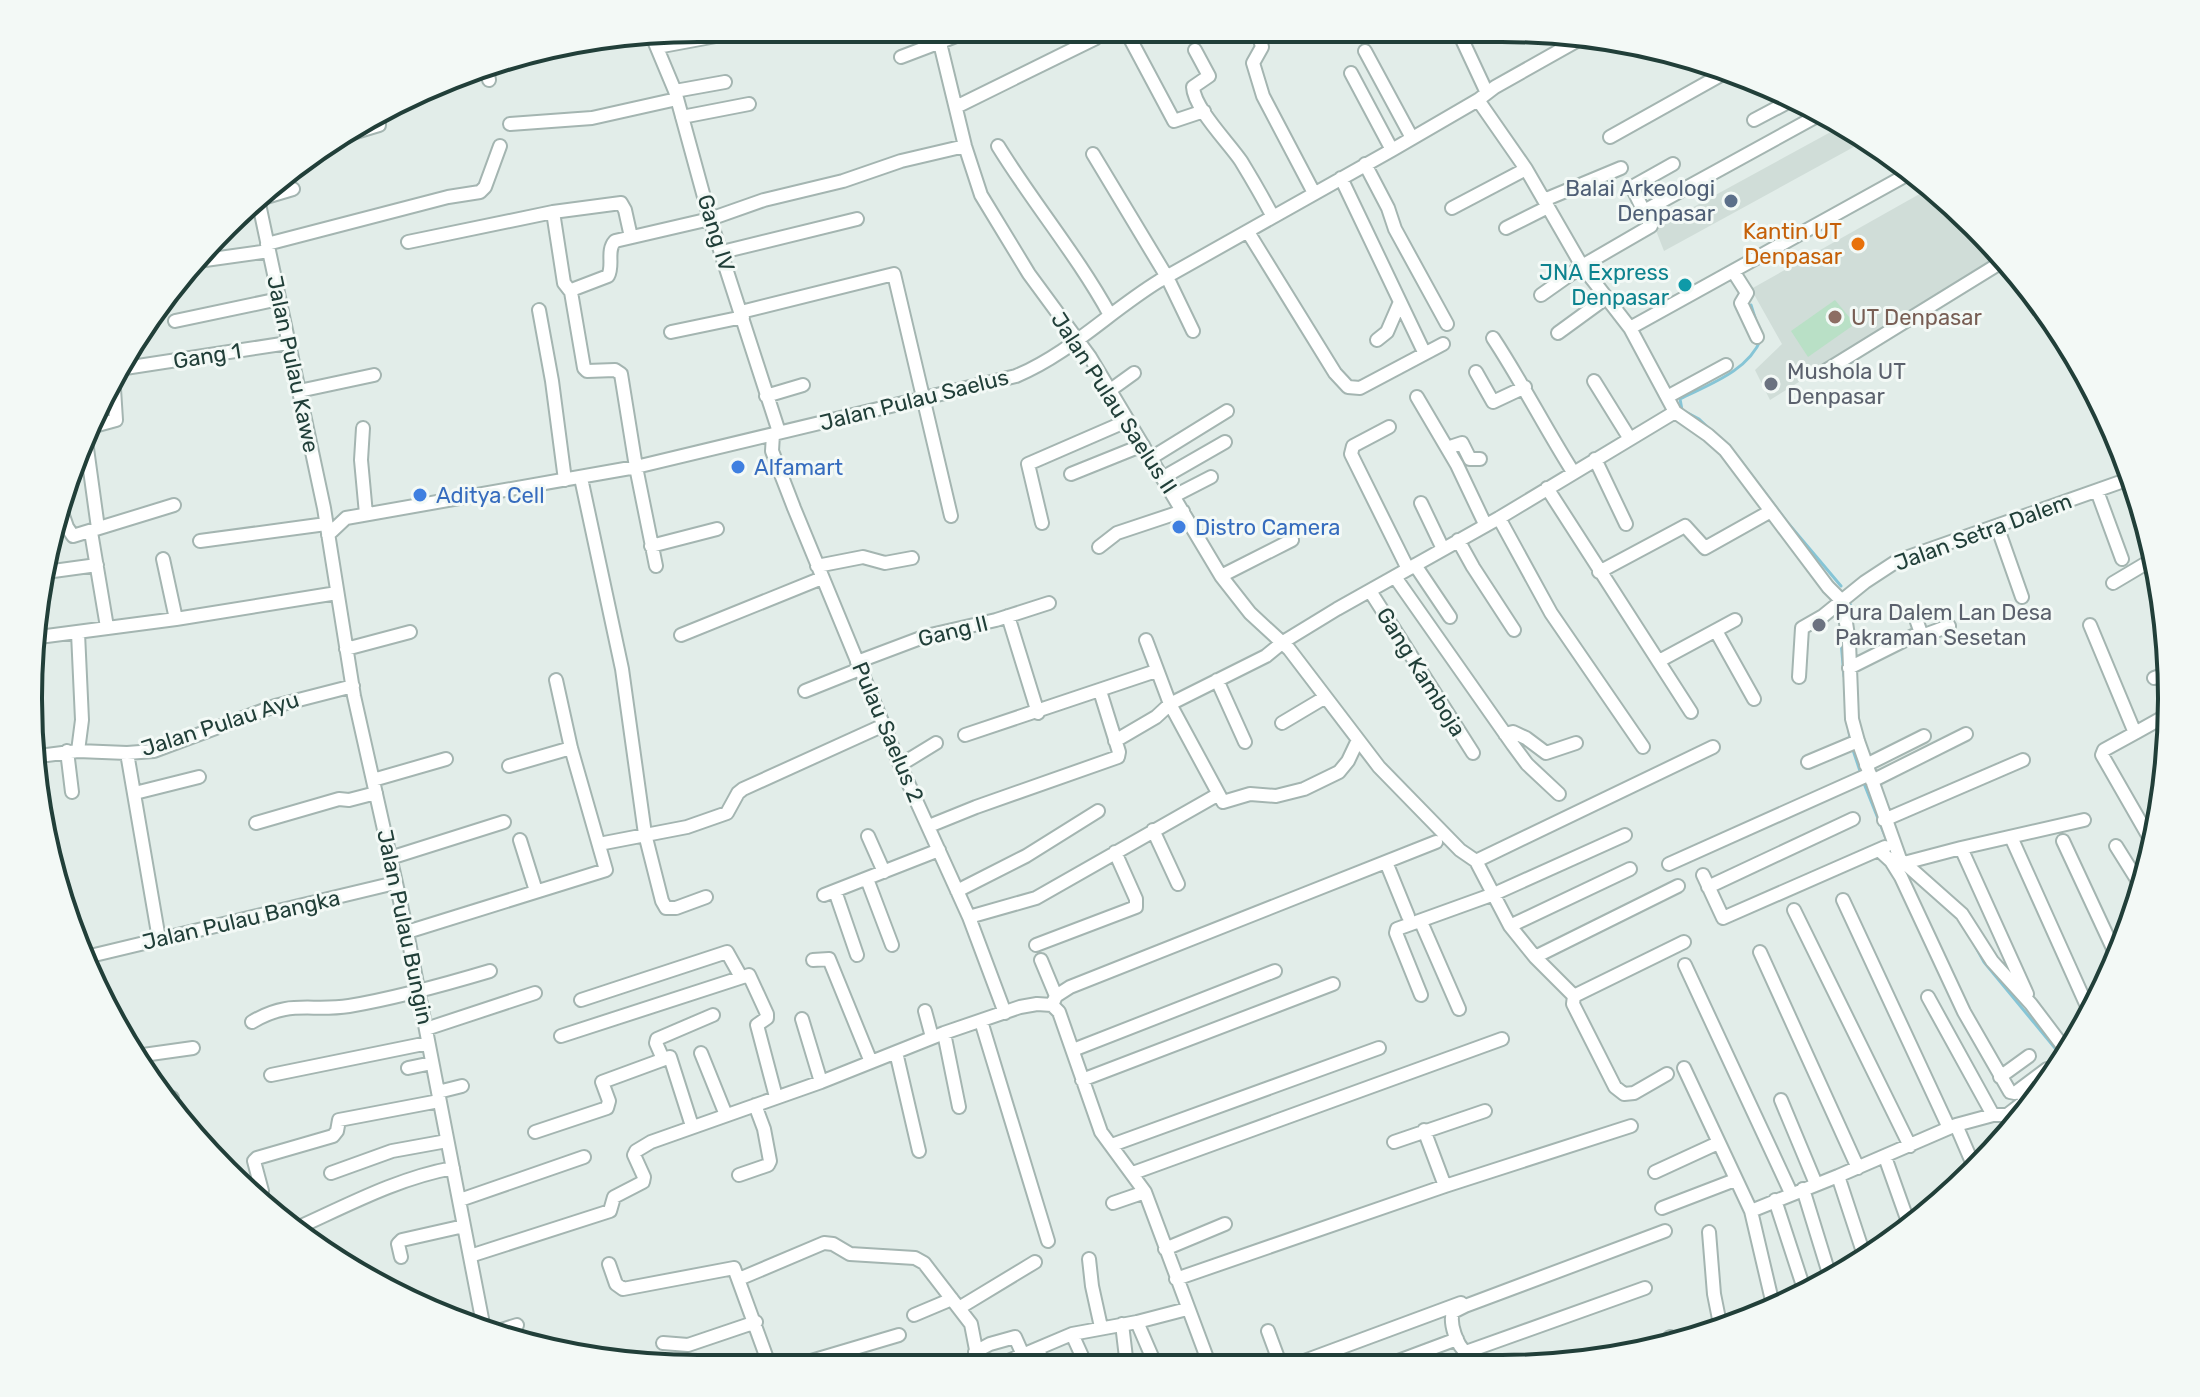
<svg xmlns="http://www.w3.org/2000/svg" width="2200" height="1397" font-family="Rubik,sans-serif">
<rect width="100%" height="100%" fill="#e2ede9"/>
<!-- built -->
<path fill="#d0ddd8" d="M1838 128 1861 143 1664 251 1655 228Z
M1932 187 1943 194 1999 257 1770 400 1755 370 1782 344 1751 289Z"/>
<!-- green -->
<path fill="#b9e0c6" d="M1835 300 1855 324 1808 357 1791 331Z"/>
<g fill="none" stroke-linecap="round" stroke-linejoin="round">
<!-- stream -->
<path stroke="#86c5d6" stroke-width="3" d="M1751 305 1757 324
M1715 434 1699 419 1682 410 1680 399C1710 384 1748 371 1761 339
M1737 456 1787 522 1841 586
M1850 604 1854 615 1852 626
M1841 641 1844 676
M1848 723 1850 739
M1852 747 1861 774
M1863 781 1893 856
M1973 942 1984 962 2064 1059"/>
<defs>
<path id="minor" d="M933 30 940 43 965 146 981 195 1029 274 1090 357 1221 576 1250 613 1289 649 1379 767 1460 850 1476 861 1510 926 1535 957 1574 996
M1126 31 1174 121 1204 111
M1258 32 1262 47 1253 63 1263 96 1314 193
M1459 33 1487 93
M652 36 675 91 710 219 779 432
M657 47 759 28
M1195 50 1209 76 1193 87C1194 108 1228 142 1241 161 1252 179 1263 198 1273 217
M1365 51 1412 138
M901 57 972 30
M486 63 489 80
M1351 73 1392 150
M675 91 725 82
M1478 100 1526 169 1582 266 1630 328 1675 412 1708 435 1725 450 1828 587 1841 600 1844 610 1849 642 1852 719 1858 741 1900 859 1962 914 1992 961 2031 1004 2068 1053
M956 107 1096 38
M682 117 749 104
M1754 120 1792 100
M510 124 592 118 677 99
M349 134 379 125V115
M1610 137 1728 71
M998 146C1033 203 1077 255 1110 315
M1093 154 1167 277 1193 331
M1365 164 1388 208 1395 229 1447 324
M1341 178 1424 352
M266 197 293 189
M1544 200 1621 168
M259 204 324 508 354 696 407 932 484 1329
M1452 208 1526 169
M1644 211 1817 116
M553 212 564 283 571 292 584 368 587 371 615 370 621 374 636 467 656 566
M1506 228 1548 207
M1248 232 1335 373 1348 387 1360 388 1443 344
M408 242 553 212 621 203 625 210 631 237
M267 244 448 197 480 192 485 187 500 146
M722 252 857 219
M198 261 269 251
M1733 271 1747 293 1741 303 1757 337
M571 292 574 289 608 276C614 265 606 251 615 241L710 219 764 200 843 181 901 161 965 146
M1541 295 1582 266 1651 226 1632 187 1673 164
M539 310 552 381 565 480
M741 312 894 274 951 516
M175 321 279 299
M1630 328 1910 173
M671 332 743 317
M1558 333 1606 298
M1493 338C1522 382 1545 428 1573 472
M1377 340 1387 332 1400 302
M125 368 288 343
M1825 371 2005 260
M1476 372 1493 402 1525 387
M1594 381 1630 439
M299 391 374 375
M1109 391 1134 373
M766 396 803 385
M1417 397 1457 465 1485 524
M1667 397 1726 365
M94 426 116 420 114 389
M1389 427 1353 446 1351 454 1408 569
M363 428 361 460 366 514
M773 434 772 451 794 508 900 765 969 917 1005 1013
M86 441 98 528
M1447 448 1462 443 1470 459H1480
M1151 458 1227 411
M1595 459 1626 524
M1071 474 1143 445
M1164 477 1225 442
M581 478 622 669 645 834 662 901 666 908H676L706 897
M1547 488 1691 712
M2097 491 2122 559
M1174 496 1211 477
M1421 503 1443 549
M59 504 67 527 73 536 174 505
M1499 518 1551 613 1643 747
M1042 523 1028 464 1127 421
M1997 526 2022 597
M91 532 107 627
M328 535 346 518 636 467 1016 376C1069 354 1110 311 1159 281L1392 150 1478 100 1495 87 1589 34
M1458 540 1473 567 1514 630
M200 541 326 524
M651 546 717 529
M1099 547 1117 533 1183 511
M163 559 176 619
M1415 565 1450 617
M817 566 863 557 885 563 912 558
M46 572 97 565
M1599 572 1685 526 1705 548 1771 511
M1221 576 1292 540
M1395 577 1513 745 1527 764 1559 794
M2113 583 2155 558
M1370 591 1473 753
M1008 616 1038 713
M1915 616 1922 636 1949 626
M2090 625 2135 733 2104 750 2102 755 2153 844
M1716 631 1754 699
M681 635 822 578
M39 637 176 619 337 593
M1146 640 1170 704 1223 802 1250 794 1276 796 1304 789 1339 772 1348 761 1357 742
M346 649 410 632
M1659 661 1735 620
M857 662 926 636 996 620 1049 603
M1849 668 1919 633
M1799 677 1802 628 1823 616 1865 582 1897 561 2132 478
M2154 678 2170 672
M1217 680 1245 742
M805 691 860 669
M1282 723 1324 698
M2135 733 2169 714
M1505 734 1513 732 1526 738 1546 753 1576 743
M965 735 1156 671
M1115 741 1156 717 1170 704 1266 656 1283 642 1337 609 1499 518 1675 412
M67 751 72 792
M78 751 82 720 78 633
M127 753 159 939
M39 756 78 751 127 753 154 751 275 706 353 686
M1808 762 1858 741
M900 765 936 743
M1866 765 1924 736
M509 766 571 748
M373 780 446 759
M1872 781 1966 734
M135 793 199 777
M1884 820 2023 760
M256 823 339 799 349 800 376 793
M929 826 976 807 1118 757 1119 752 1100 691
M1153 830 1178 884
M868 836 884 872
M2011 837 2091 1015
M520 840 536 891
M2063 841 2117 957
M599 844 687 827 727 813 738 793 743 789 884 725
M2116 846 2136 878 2144 884
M1961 848 2027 994
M1879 850 1891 861 1901 877 1964 1012 2010 1092 2015 1093 2047 1069 2058 1067
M390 858 504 822
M1476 861 1713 747
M1386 862 1408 916
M1904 863 1961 848 2084 820
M1669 864 1870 774
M1703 875 1723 918 1885 847
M867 879 892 945
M1708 887 1853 819
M835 891 857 955
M957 891 1026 856 1098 811
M824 895 939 850
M1843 900 1949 1128
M1794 910 1910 1146
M969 917 1036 898 1217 795
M1421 922 1459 1009
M1510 926 1630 869
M407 932 606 870 571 748 556 680
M1036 945 1136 907V899L1115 852
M1760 952 1858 1168
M86 957 395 883
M1535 957 1678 886
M813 960 829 959 871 1062
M1041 960 1056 996
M1685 965 1791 1193
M1421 995 1396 933 1397 929 1494 894 1625 835
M1574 996 1573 1004 1615 1087 1624 1094 1634 1093 1667 1074
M1574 996 1684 942
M1928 997 1993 1115
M581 1000 727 952 741 977
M1052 1005 1056 996 1070 987 1436 842
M925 1011 932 1037
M802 1019 821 1082
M981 1021 1048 1241
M252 1022C290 999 310 1012 349 1006 397 998 443 985 490 971
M426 1029 535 993
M944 1033 959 1107
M561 1036 749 975 767 1014V1018L757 1025 776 1097
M1073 1050 1275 971
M896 1052 919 1151
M701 1053 726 1115
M136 1056 193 1048
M663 1059 656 1043 657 1039 713 1015
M408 1068 432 1063
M1684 1068 1751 1211 1774 1309
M271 1075 428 1043
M2000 1077 2029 1056
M1082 1080 1333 984
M438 1092 462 1086
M171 1098H172
M1781 1100 1816 1184
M1956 1125 1975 1169
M1424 1130 1445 1186
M535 1132 607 1108 609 1101 602 1082 670 1057 692 1126
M1394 1142 1485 1111
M1112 1145 1379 1048
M1885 1157 1911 1230
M1655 1172 1718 1143
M331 1173 392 1151 447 1141
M1133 1173 1502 1039
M739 1175 768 1165 770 1161 764 1129 755 1105
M1838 1176 1865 1258
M1803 1189 1831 1280
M262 1191 254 1161 257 1158 333 1136 337 1131 339 1120 439 1101
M460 1200 584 1157
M1775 1200 1806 1295
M1113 1203 1145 1192
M1662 1208 1735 1180
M1751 1211 1838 1176 1956 1125 1993 1115H2007L2024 1102 2023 1087
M297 1228C348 1205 398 1178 453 1168
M1709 1232 1714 1294 1721 1329
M1165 1249 1225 1224
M470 1256 610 1211 614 1197 643 1182 644 1177 634 1155 636 1151 651 1142 821 1082 944 1033 1020 1007 1037 1004 1052 1005 1059 1012 1101 1132 1145 1192 1210 1366
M401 1257 398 1244 402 1240 464 1226
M1089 1259 1092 1286 1101 1327
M609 1264 616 1284 623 1289 734 1268 769 1364
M739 1279 824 1243 833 1244 850 1254 915 1258 924 1263 971 1324 979 1365
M1176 1279 1445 1186 1631 1126
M1645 1288 1466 1352C1457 1346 1449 1323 1453 1312L1465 1306 1665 1231
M959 1308 1035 1262
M914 1315 952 1299
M1137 1322 1156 1366
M1122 1324 1127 1366
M1268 1331 1281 1366
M495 1332 517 1325
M1072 1334 1086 1365
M1670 1337 1672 1347
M663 1343 688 1345 756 1322
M1038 1349 1044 1365
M975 1352 990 1344 1015 1337 1023 1355
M801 1364 899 1335
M1001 1364 1072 1334 1137 1322 1187 1309
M1291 1366 1461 1303
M1382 1367 1457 1339"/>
</defs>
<!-- minor casing -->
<use href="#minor" stroke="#a4b5b1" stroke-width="16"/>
<!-- minor -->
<use href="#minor" stroke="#fff" stroke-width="12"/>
</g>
<!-- markers -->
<circle fill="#5c6f8a" stroke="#f3f9f6" stroke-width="3" cx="1731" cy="201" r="8"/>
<circle fill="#e8710a" stroke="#f3f9f6" stroke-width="3" cx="1858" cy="244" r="8"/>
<circle fill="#0f9aa8" stroke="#f3f9f6" stroke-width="3" cx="1685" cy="285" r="8"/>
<circle fill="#8d6e63" stroke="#f3f9f6" stroke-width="3" cx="1835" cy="317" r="8"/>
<g fill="#6b7280" stroke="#f3f9f6" stroke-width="3">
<circle cx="1771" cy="384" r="8"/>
<circle cx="1819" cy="625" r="8"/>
</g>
<g fill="#3f7fe0" stroke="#f3f9f6" stroke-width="3">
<circle cx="738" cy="467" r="8"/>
<circle cx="420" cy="495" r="8"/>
<circle cx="1179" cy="527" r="8"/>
</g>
<g text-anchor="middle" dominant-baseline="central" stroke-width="6" stroke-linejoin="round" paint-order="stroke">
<!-- service labels -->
<g font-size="22" fill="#4e5e75" stroke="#f3f9f6" text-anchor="end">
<text x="1715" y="188">Balai Arkeologi<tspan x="1715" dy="25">Denpasar</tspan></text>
</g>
<!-- food labels -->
<g font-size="22" fill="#c56008" stroke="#f3f9f6" text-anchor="end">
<text x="1842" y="231">Kantin UT<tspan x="1842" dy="25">Denpasar</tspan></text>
</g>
<!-- street labels -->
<g font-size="22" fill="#213f39" stroke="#f3f9f6">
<text transform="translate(716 233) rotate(73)">Gang IV</text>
<text transform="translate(207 356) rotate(-9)">Gang 1</text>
<text transform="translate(293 364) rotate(78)">Jalan Pulau Kawe</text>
<text transform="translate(914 400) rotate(-14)">Jalan Pulau Saelus</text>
<text transform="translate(1114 403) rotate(57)">Jalan Pulau Saelus II</text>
<text transform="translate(1983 532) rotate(-20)">Jalan Setra Dalem</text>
<text transform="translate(953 631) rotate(-14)">Gang II</text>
<text transform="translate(1421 672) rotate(58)">Gang Kamboja</text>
<text transform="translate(220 724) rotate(-18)">Jalan Pulau Ayu</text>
<text transform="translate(888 732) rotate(67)">Pulau Saelus 2</text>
<text transform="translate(241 920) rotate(-13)">Jalan Pulau Bangka</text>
<text transform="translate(405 927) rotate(78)">Jalan Pulau Bungin</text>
</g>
<!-- culture labels -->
<g font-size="22" fill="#0d838f" stroke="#f3f9f6" text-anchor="end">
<text x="1669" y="272">JNA Express<tspan x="1669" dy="25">Denpasar</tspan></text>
</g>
<!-- education labels -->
<g font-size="22" fill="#785e54" stroke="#f3f9f6" text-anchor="start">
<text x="1851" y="317">UT Denpasar</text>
</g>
<!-- worship labels -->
<g font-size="22" fill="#5b616d" stroke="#f3f9f6" text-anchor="start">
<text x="1787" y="371">Mushola UT<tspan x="1787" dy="25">Denpasar</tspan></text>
<text x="1835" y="612">Pura Dalem Lan Desa<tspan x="1835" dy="25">Pakraman Sesetan</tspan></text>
</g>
<!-- shop labels -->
<g font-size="22" fill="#366cbe" stroke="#f3f9f6" text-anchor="start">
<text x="754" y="467">Alfamart</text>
<text x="436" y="495">Aditya Cell</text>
<text x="1195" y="527">Distro Camera</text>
</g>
</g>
<!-- crop -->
<path d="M0 0H2200V1397H0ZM698 42H1502A656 656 0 0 1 2158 698V699A656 656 0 0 1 1502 1355H698A656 656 0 0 1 42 699V698A656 656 0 0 1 698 42Z" fill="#f3f9f6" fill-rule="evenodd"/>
<path fill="none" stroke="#213f39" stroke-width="4" d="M698 42H1502A656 656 0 0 1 2158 698V699A656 656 0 0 1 1502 1355H698A656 656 0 0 1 42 699V698A656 656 0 0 1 698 42Z"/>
</svg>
